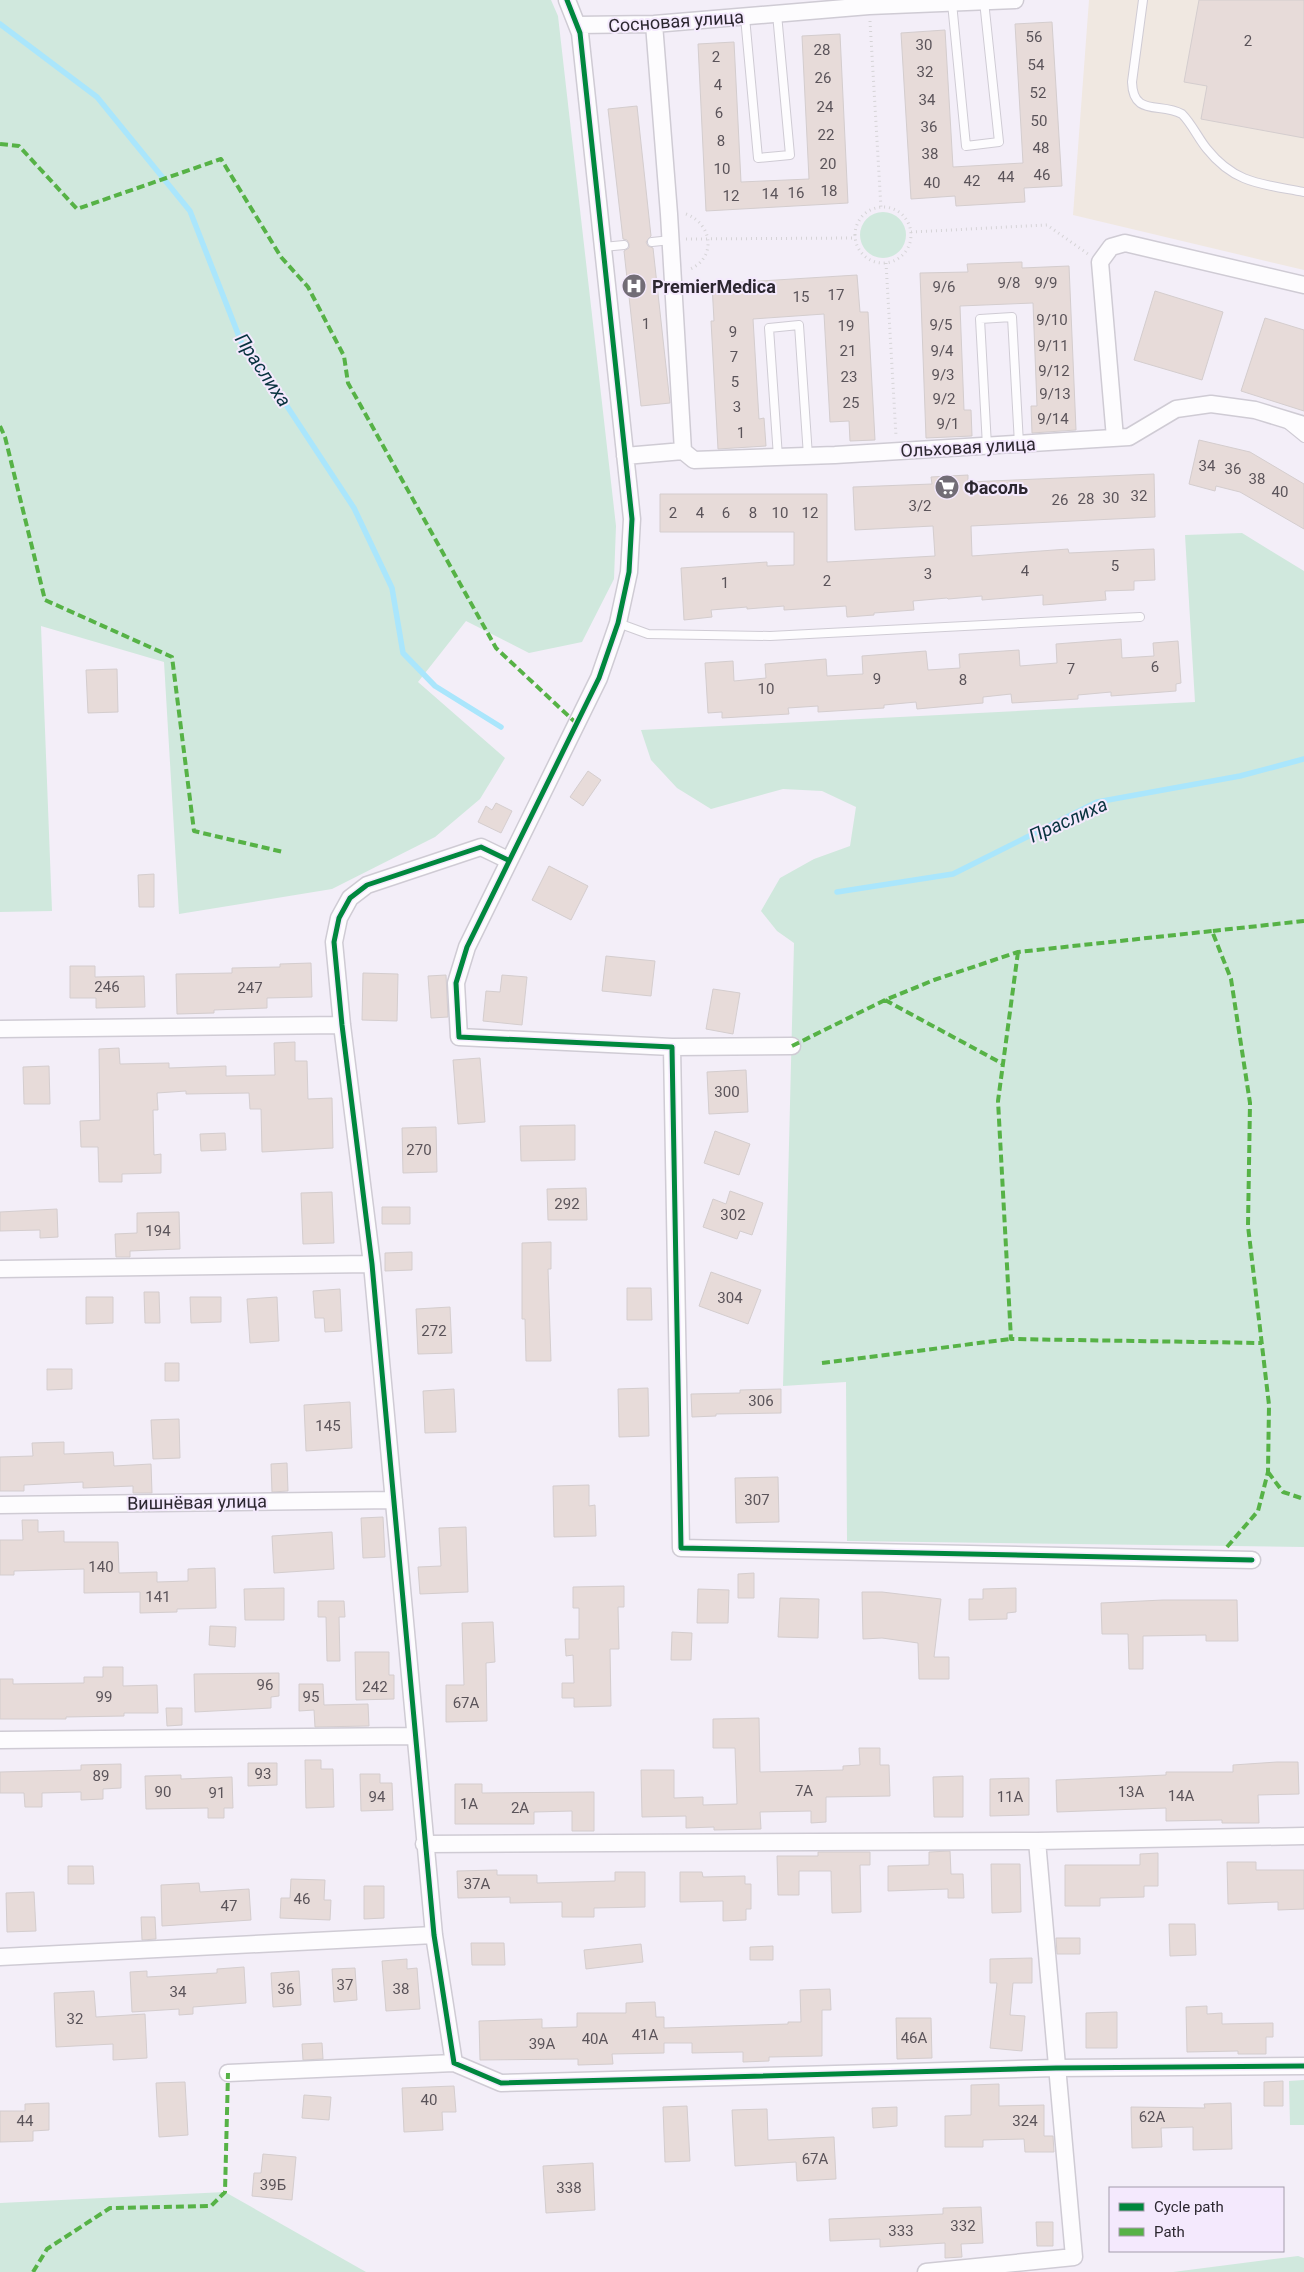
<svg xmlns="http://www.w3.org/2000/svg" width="1304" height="2272" font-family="Roboto,sans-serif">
<rect width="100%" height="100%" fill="#f3eef8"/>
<!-- commercial -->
<path fill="#f0e8e1" d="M1089 0H1304V270L1073 215Z"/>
<!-- green -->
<path fill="#d0e8dd" d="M0 0H551L558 16 616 526 614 579 582 642 529 653 466 621 418 682 505 758 480 799 435 837 332 889 179 914 164 662 41 626 52 911 0 912Z
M860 235a23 23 0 1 1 46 0a23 23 0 1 1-46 0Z
M1242 533 1304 571V1547L847 1541 846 1382 783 1386 794 943 777 931 761 911 780 878 814 859 850 846 856 807 822 791 783 789 711 809 677 788 651 760 641 730 1195 702 1185 535Z
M1304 2080V2125H1290L1289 2081Z
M225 2192 366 2272H0V2203Z
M1298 2256 1304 2258V2272H1173Z"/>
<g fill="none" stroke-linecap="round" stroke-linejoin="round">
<!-- stream -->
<path stroke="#aae6fc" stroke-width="5.5" d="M0 24 97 97 190 211 242 344 277 391 354 508 392 588 403 653 435 686 501 727
M837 892 953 874 1097 802 1240 776 1304 759"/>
</g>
<!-- building -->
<path fill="#e7dbd9" stroke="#d4cdce" d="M1199 0H1304V138L1201 119 1207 86 1184 82Z
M1052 22 1062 186 1024 188 1025 202 956 206 955 196 911 199 901 33 945 30 953 167 1023 163 1015 24Z
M840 34 848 203 706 211 698 44 734 42 741 182 809 179 802 36Z
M637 106 651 236 646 242 648 246 653 248 670 403 641 406 624 251 629 248V244L627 240 623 239 608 109Z
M1022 262V268L1069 266 1076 430 1032 433 1031 406H1037L1033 303 960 306 964 410H971L972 436 926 438 920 273 968 272 967 264Z
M857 275 860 312H868L875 440 850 441 849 421 830 422 824 314 753 319 759 419 764 418 766 446 718 449 711 321H714L712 284Z
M1155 291 1223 312 1202 380 1134 360Z
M1265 318 1304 330V411L1241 391Z
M1199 440 1250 452 1304 484V529L1240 492 1216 486 1215 491 1189 484Z
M1154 474 1155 517 971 526 972 556 1068 549 1069 553 1154 549 1155 580 1134 581V590L1105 591 1106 600 1043 605V595L982 600V596L948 599 947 598 913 601 914 610 874 613V615L847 617 846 606 784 610V606L747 609V607L711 610 712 617 684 620 681 568 767 562V566L794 565V532H660V494H827V562L935 556 933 526 855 530 853 487 932 484 931 477 968 475V482Z
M1121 639 1122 658 1154 656 1153 643 1178 641 1181 683 1176 684V691L1111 696V692L1078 695V699L1012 703 1011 694 983 697V703L917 709 916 702 884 705V708L818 712V706L788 708 789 714 722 718V712L708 713 705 663 733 661 734 681 766 678 765 664 826 659 827 676 863 674 862 656 926 651 928 670 960 668 959 654 1019 650 1020 666 1057 663 1056 644Z
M117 669 118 712 88 713 86 670Z
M588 771 601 780 583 806 570 797Z
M496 803 512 811 501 833 478 822 486 806 492 810Z
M549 866 588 886 571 920 532 900Z
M154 874V907H139L138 875Z
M606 956 655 961 651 996 602 991Z
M311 963 312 997 267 998V1008L214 1010V1013L177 1014 176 974 232 973V968L280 967V964Z
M70 966H95V977L144 976 145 1007 96 1008V998H70Z
M363 973 398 974 397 1021 362 1020Z
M446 975 448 1017 431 1018 428 976Z
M502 975 527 977 522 1025 483 1021 486 991 500 992Z
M713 989 740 993 733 1034 706 1029Z
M295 1042V1061H307L308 1099 332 1098 333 1148 262 1152 261 1109H250L249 1093 186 1094V1091L157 1093 158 1110H153L154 1155 161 1154V1173L122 1174V1182H99L98 1147H81L80 1121 100 1120 99 1049 119 1048 120 1064 169 1063V1068L226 1066V1076L275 1075 274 1043Z
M480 1058 485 1122 458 1124 453 1060Z
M49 1066 50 1104H24L23 1067Z
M746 1070 748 1112 709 1114 707 1072Z
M575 1125V1160L521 1161 520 1126Z
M436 1127 437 1172 403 1173 402 1128Z
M715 1131 750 1144 739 1175 704 1163Z
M225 1133 226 1150 201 1151 200 1134Z
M586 1188 587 1220H548L547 1189Z
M730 1191 763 1203 752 1235 740 1231 737 1239 703 1227 713 1199 726 1204Z
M332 1192 334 1243 303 1244 301 1193Z
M382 1207H410V1224H382Z
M57 1209 58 1237 40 1238V1230L0 1231V1212Z
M179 1212 180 1249 130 1251V1257H116L115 1234 137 1233V1213Z
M551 1242V1269H548L551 1361H526L525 1319H522V1243Z
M412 1252V1270L385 1271V1253Z
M711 1272 761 1290 748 1324 699 1306Z
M627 1288H651L652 1320H627Z
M340 1289 342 1331 325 1332 324 1318H315L313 1291Z
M144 1292H159L160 1323H145Z
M86 1297H113V1323L86 1324Z
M190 1297H221V1322L191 1323Z
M277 1297 279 1341 250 1343 247 1299Z
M450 1307 452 1353 418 1354 416 1309Z
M165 1363H179V1381H165Z
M47 1369H72V1389L47 1390Z
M648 1388 649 1436 619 1437 618 1389Z
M454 1389 456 1432 425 1433 423 1391Z
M781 1389V1413L716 1414V1416L692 1417 691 1394 740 1393V1390Z
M350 1402 352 1448 306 1451 304 1405Z
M179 1419 180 1458 153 1459 151 1420Z
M64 1442V1454L113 1452 114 1466 151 1464 152 1493H133V1486L83 1488V1482L24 1485V1491H0V1457L33 1456 32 1443Z
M287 1463 288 1491 272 1492 271 1464Z
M778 1477 779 1522 736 1523 735 1478Z
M589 1485V1506L595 1505 596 1536 554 1537 553 1486Z
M383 1517 385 1557 363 1558 361 1518Z
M22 1520H38V1532L64 1531V1542H118L119 1573 157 1572V1582L188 1581V1569L215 1568 216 1608 177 1609V1612L140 1613V1592L84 1593V1569L14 1571V1575H0V1540H23Z
M466 1527 468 1592 420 1594 418 1567 441 1566 439 1528Z
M332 1532 334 1569 274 1573 272 1536Z
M754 1573V1598H738V1574Z
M624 1586V1607H618L619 1649H610L611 1706 574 1707V1698H562V1683H574L573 1655 566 1656 565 1639H579V1608H573V1587Z
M284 1588V1620H245L244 1589Z
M1016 1588V1612L1007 1613V1619L969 1620V1599H983V1589Z
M698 1589 729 1590 728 1623H697Z
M862 1592H882L941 1599 934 1657H949V1679H919L918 1643 882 1638 863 1639Z
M780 1598 819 1599 818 1638 778 1637Z
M1163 1600H1237L1238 1641H1206V1635L1143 1636V1669H1129L1128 1634H1102L1101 1603Z
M318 1601H344L345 1617H339L340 1661H327L326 1617H318Z
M493 1622 495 1662 486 1663 487 1721 446 1722V1685H464L462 1623Z
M210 1626 236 1627 235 1647 209 1645Z
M672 1632 692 1633 691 1660H671Z
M355 1652H389V1675H394V1699L356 1700Z
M103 1667H123V1686L157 1685 158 1713H124V1716L66 1717V1719H0V1679H13V1684L84 1683V1677H103Z
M279 1673V1696L271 1697V1708L195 1712 194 1674Z
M299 1684H323L324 1705 368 1704 369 1726 315 1727 314 1710 299 1711Z
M166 1708H182V1725L167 1726Z
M759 1718 760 1772 843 1770V1766L860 1765 859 1748H880V1765H889L890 1796 826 1797V1822L811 1823V1811L760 1812 761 1829 714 1830V1827L686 1828V1816L642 1817 641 1770H674V1798L703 1797V1805L737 1804 735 1748H713V1719Z
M305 1760H321V1769H333L334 1807 306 1808Z
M1277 1762H1298L1299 1794 1258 1795 1259 1823H1222V1820L1166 1821V1808L1057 1812 1056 1780 1166 1775V1772H1233V1765Z
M248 1763H277V1785L248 1786Z
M121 1764V1788L103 1789V1799L81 1800V1792L42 1793V1807H25L24 1793H0V1772L81 1770V1765Z
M360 1774H380V1783H392L393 1810 361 1811Z
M181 1775V1779L232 1777 233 1808H224V1818H208V1808L146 1809 145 1776Z
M963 1776V1817H934L933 1777Z
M1029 1778V1815L990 1816V1779Z
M455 1784H482V1793L594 1792V1831H572V1811L534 1812V1824H455Z
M950 1851 951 1874H963L964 1898H948V1889L888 1891V1866L929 1865V1852Z
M818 1852H870V1865H860L861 1912 832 1913 831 1871H799V1895H778L777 1856H818Z
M1158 1853V1886H1144V1897L1100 1898V1906H1065V1865H1140V1854Z
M1227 1862H1256V1870H1304V1909L1278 1910V1902L1228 1904Z
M991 1864H1020L1021 1912 992 1913Z
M68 1866H93L94 1884H68Z
M497 1870V1875H537V1883L615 1881V1872H645V1907L594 1908V1917H562V1902L510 1903V1897L458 1898 457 1871Z
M680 1872H702L703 1877 745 1876V1884H751V1909H746V1920L723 1921V1901L680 1902Z
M291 1879 325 1880 324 1900H331L330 1920 280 1918 281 1898H290Z
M199 1883 200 1892 249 1889 251 1920 162 1926 161 1885Z
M364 1886H384V1918L364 1919Z
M34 1892 36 1931 7 1932 6 1893Z
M141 1917H155L156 1939 142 1940Z
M1169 1924H1195L1196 1955 1170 1956Z
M1056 1938H1080V1954H1057Z
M471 1943H504L505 1965H472Z
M641 1944 643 1962 586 1969 584 1950Z
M773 1946V1960H750V1947Z
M1032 1958V1983H1013L1010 2015 1025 2016 1022 2051 990 2048 997 1983H990V1959Z
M407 1959V1969L417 1968 420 2009 386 2011 382 1961Z
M244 1967 246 2003 193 2007V2014L179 2015V2009L132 2012 130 1972 147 1971V1977L217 1973V1969Z
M355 1968 357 2000 334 2002 332 1969Z
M299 1971 301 2005 273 2007 271 1973Z
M830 1989 831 2010H822V2056L769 2057V2061L743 2062V2052L692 2053V2043H664V2053L612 2054 613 2064 578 2065V2059L480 2060 479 2021 542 2019V2028L577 2027V2013H626V2003L655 2002 656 2017H664V2028L788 2024V2022H801L800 1990Z
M94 1991 96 2017 145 2014 147 2058 113 2060V2044L56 2047 54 1993Z
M1207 2006V2014L1222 2013V2024L1273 2023V2037H1266V2054H1238V2051L1187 2052 1186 2007Z
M1117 2012V2048H1086V2013Z
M896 2018H931L932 2058 897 2059Z
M322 2043 323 2059 303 2060 302 2044Z
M1283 2081V2106H1264V2082Z
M185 2082 188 2135 159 2137 156 2083Z
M999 2084V2106L1044 2105V2136H1053L1054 2152H1025L1024 2139 983 2140V2147H945V2116L971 2115V2085Z
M454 2086 456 2112H442L443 2130 404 2132 402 2088Z
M304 2095 331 2097 329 2120 302 2118Z
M49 2103V2130L33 2131V2141L0 2142V2111H25V2104Z
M1231 2103 1232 2149 1193 2150V2127L1161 2128 1162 2147 1132 2148 1131 2107 1205 2108 1204 2104Z
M687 2106 690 2161 665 2162 663 2107Z
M897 2107V2126L873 2128 872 2108Z
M767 2109 768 2140 834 2137 836 2179 797 2181 796 2162 735 2166 732 2110Z
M263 2154 296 2157 292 2200 252 2196 254 2173H261Z
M593 2163 595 2210 546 2213 543 2166Z
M981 2207 983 2243 961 2244 962 2257 945 2258V2243L880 2247V2239L830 2241 829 2219 943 2214V2208Z
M1036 2222H1053V2246H1037Z"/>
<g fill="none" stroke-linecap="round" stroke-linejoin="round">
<defs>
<path id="lane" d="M1143 0 1132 82C1133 117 1160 102 1182 114 1192 124 1198 138 1207 149 1235 184 1262 184 1304 192
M952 3 966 146 999 142 984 1
M745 17 758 158 790 155 777 14
M652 242 671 240
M603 247 624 245
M1288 425 1304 438
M987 446 980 319 1012 317 1019 444
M778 457 769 328 799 325 808 456
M618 623 648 634 770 636 1140 617"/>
<path id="street" d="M567 0 580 33 632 519 629 572 618 623 599 678 467 947 456 983 459 1037 672 1047 681 1548 1252 1560
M654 24 669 214 683 451
M577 25 654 24 869 6 1015 0
M1115 438 1100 262 1111 247 1125 243 1304 285
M625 456 683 451 694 460 835 455 1129 437 1176 409 1211 404 1255 410 1304 425
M508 860 481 847 367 885 350 898 339 918 334 942 342 1025 372 1264 434 1935 454 2063 501 2083 1056 2068 1304 2066
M0 1029 342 1025
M672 1047 792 1046
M0 1269 372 1264
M0 1505 394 1500
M0 1740 414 1736
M424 1844 1037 1841 1304 1836
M0 1957 434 1935
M228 2073 454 2063
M926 2272 1074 2257 1037 1841"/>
</defs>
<!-- lane casing -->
<use href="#lane" stroke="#cfcbd4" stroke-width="10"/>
<!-- street casing -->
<use href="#street" stroke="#cfcbd4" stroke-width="19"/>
<!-- path -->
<path stroke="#d6d4d7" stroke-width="3" stroke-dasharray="1 4" stroke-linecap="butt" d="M870 21 881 208
M855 235a28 28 0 1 1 56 0a28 28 0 1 1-56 0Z
M686 214C713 224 717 259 688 270
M911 232 1047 225 1088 254
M686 239 855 238
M886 263 896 436"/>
<!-- lane -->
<use href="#lane" stroke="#fdfcfe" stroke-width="8"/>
<!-- street -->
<use href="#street" stroke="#fdfcfe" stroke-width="16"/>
<!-- quiet -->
<path stroke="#56b246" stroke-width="4" stroke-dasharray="8 4" stroke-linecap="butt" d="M0 144 19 146 77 209 221 159 281 257 308 287 344 356 348 383 496 648 576 723
M0 426 5 437 45 600 172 657 194 831 283 852
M1018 952 998 1101 1011 1339 1262 1343
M885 1000 1003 1064
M792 1046 885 1000 934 980 1018 952 1212 931
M822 1363 1011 1339
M1268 1472 1283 1492 1304 1499
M1227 1547 1258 1511 1268 1472 1269 1405 1248 1226 1250 1103 1231 979 1212 931 1304 921
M33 2272 47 2249 110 2208 211 2206 225 2192 228 2073"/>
<defs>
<path id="cycleway" d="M567 0 580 33 632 519 629 572 618 623 599 678 467 947 456 983 459 1037 672 1047 681 1548 1252 1560
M508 860 481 847 367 885 350 898 339 918 334 942 342 1025 372 1264 434 1935 454 2063 501 2083 1056 2068 1304 2066"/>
</defs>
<!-- cycleway casing -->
<use href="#cycleway" stroke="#f4e9fd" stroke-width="8"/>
<!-- cycleway -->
<use href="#cycleway" stroke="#00873e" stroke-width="5"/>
</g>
<!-- icons -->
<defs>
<symbol id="hospital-disc" viewBox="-11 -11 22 22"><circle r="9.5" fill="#726d76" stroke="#f4e9fd"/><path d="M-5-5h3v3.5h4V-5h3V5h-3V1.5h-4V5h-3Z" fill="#fff"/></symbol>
<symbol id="supermarket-disc" viewBox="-11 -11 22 22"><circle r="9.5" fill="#726d76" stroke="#f4e9fd"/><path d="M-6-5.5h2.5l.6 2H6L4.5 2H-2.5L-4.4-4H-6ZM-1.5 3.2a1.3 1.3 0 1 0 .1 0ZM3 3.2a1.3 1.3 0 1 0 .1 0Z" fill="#fff"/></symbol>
</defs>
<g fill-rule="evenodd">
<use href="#hospital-disc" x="620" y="272" width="28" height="28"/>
<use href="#supermarket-disc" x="933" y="473" width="28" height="28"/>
</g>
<g text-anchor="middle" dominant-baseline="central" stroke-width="4" stroke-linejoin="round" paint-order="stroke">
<!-- number labels -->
<g font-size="15" fill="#5b545a">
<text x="1034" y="37">56</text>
<text x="1248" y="41">2</text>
<text x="924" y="45">30</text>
<text x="822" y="50">28</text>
<text x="716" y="57">2</text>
<text x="1036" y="65">54</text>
<text x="925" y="72">32</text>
<text x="823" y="78">26</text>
<text x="718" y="85">4</text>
<text x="1038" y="93">52</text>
<text x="927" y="100">34</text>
<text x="825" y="107">24</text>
<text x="719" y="113">6</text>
<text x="1039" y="121">50</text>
<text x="929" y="127">36</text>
<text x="826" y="135">22</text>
<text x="721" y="141">8</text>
<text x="1041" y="148">48</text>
<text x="930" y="154">38</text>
<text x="828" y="164">20</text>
<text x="722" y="169">10</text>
<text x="1042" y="175">46</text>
<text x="1006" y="177">44</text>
<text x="972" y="181">42</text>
<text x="932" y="183">40</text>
<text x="829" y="191">18</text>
<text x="796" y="193">16</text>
<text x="770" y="194">14</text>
<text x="731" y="196">12</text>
<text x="1009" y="283">9/8</text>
<text x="1046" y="283">9/9</text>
<text x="944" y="287">9/6</text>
<text x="836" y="295">17</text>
<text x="801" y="297">15</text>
<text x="1052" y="320">9/10</text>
<text x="646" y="324">1</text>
<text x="941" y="325">9/5</text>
<text x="846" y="326">19</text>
<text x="733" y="332">9</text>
<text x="1053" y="346">9/11</text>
<text x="848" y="351">21</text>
<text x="942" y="351">9/4</text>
<text x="734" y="357">7</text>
<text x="1054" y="371">9/12</text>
<text x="943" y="375">9/3</text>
<text x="849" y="377">23</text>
<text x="735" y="382">5</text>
<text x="1055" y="394">9/13</text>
<text x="944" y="399">9/2</text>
<text x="851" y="403">25</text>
<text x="737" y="407">3</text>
<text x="1053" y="419">9/14</text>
<text x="948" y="424">9/1</text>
<text x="741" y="433">1</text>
<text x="1207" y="466">34</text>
<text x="1233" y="469">36</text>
<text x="1257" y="479">38</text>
<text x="1280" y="492">40</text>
<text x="1139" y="496">32</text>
<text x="1111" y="498">30</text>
<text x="1086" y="499">28</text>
<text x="1060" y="500">26</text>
<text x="920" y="506">3/2</text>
<text x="673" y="513">2</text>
<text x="700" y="513">4</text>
<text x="726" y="513">6</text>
<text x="753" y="513">8</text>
<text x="780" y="513">10</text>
<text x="810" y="513">12</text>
<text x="1115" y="566">5</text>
<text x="1025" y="571">4</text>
<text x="928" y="574">3</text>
<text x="827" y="581">2</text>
<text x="725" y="583">1</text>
<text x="1155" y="667">6</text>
<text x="1071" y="669">7</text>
<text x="877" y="679">9</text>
<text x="963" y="680">8</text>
<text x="766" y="689">10</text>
<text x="107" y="987">246</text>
<text x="250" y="988">247</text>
<text x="727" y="1092">300</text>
<text x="419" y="1150">270</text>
<text x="567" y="1204">292</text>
<text x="733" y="1215">302</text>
<text x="158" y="1231">194</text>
<text x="730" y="1298">304</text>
<text x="434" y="1331">272</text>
<text x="761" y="1401">306</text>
<text x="328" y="1426">145</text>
<text x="757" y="1500">307</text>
<text x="101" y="1567">140</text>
<text x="158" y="1597">141</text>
<text x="265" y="1685">96</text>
<text x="375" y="1687">242</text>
<text x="104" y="1697">99</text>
<text x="311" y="1697">95</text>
<text x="466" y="1703">67А</text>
<text x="263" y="1774">93</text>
<text x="101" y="1776">89</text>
<text x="804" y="1791">7А</text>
<text x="163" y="1792">90</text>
<text x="1131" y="1792">13А</text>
<text x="217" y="1793">91</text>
<text x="1181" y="1796">14А</text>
<text x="377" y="1797">94</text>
<text x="1010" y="1797">11А</text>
<text x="469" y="1804">1А</text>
<text x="520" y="1808">2А</text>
<text x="477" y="1884">37А</text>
<text x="302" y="1899">46</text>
<text x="229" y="1906">47</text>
<text x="345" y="1985">37</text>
<text x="286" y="1989">36</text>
<text x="401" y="1989">38</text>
<text x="178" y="1992">34</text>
<text x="75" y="2019">32</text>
<text x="645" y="2035">41А</text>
<text x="914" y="2038">46А</text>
<text x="595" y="2039">40А</text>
<text x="542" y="2044">39А</text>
<text x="429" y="2100">40</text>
<text x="1152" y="2117">62А</text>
<text x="25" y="2121">44</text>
<text x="1025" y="2121">324</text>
<text x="815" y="2159">67А</text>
<text x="273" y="2185">39Б</text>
<text x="569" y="2188">338</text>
<text x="963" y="2226">332</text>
<text x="901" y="2231">333</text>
</g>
<!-- street labels -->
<g font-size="18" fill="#2c2730" stroke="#f4e9fd">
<text transform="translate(676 21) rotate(-4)">Сосновая улица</text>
<text transform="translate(968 447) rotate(-3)">Ольховая улица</text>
<text transform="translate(197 1502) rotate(-1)">Вишнёвая улица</text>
</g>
<!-- poi labels -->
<g font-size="18" font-weight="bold" fill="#2c2730" stroke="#f4e9fd" text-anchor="start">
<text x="652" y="286">PremierMedica</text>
<text x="964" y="487">Фасоль</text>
</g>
<!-- water labels -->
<g font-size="19" font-style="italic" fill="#07323e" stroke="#f4e9fd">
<text transform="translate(263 370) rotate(56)">Праслиха</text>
<text transform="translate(1068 820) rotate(-24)">Праслиха</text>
</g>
</g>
<!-- legend -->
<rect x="1109" y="2187" width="175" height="65" fill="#f4e9fd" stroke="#a49bab"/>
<rect x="1119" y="2203" width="25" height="8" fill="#00873e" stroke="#a49bab"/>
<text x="1154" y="2212" font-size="15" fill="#2c2730">Cycle path</text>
<rect x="1119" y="2228" width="25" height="8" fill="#56b246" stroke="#a49bab"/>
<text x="1154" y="2237" font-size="15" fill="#2c2730">Path</text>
</svg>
